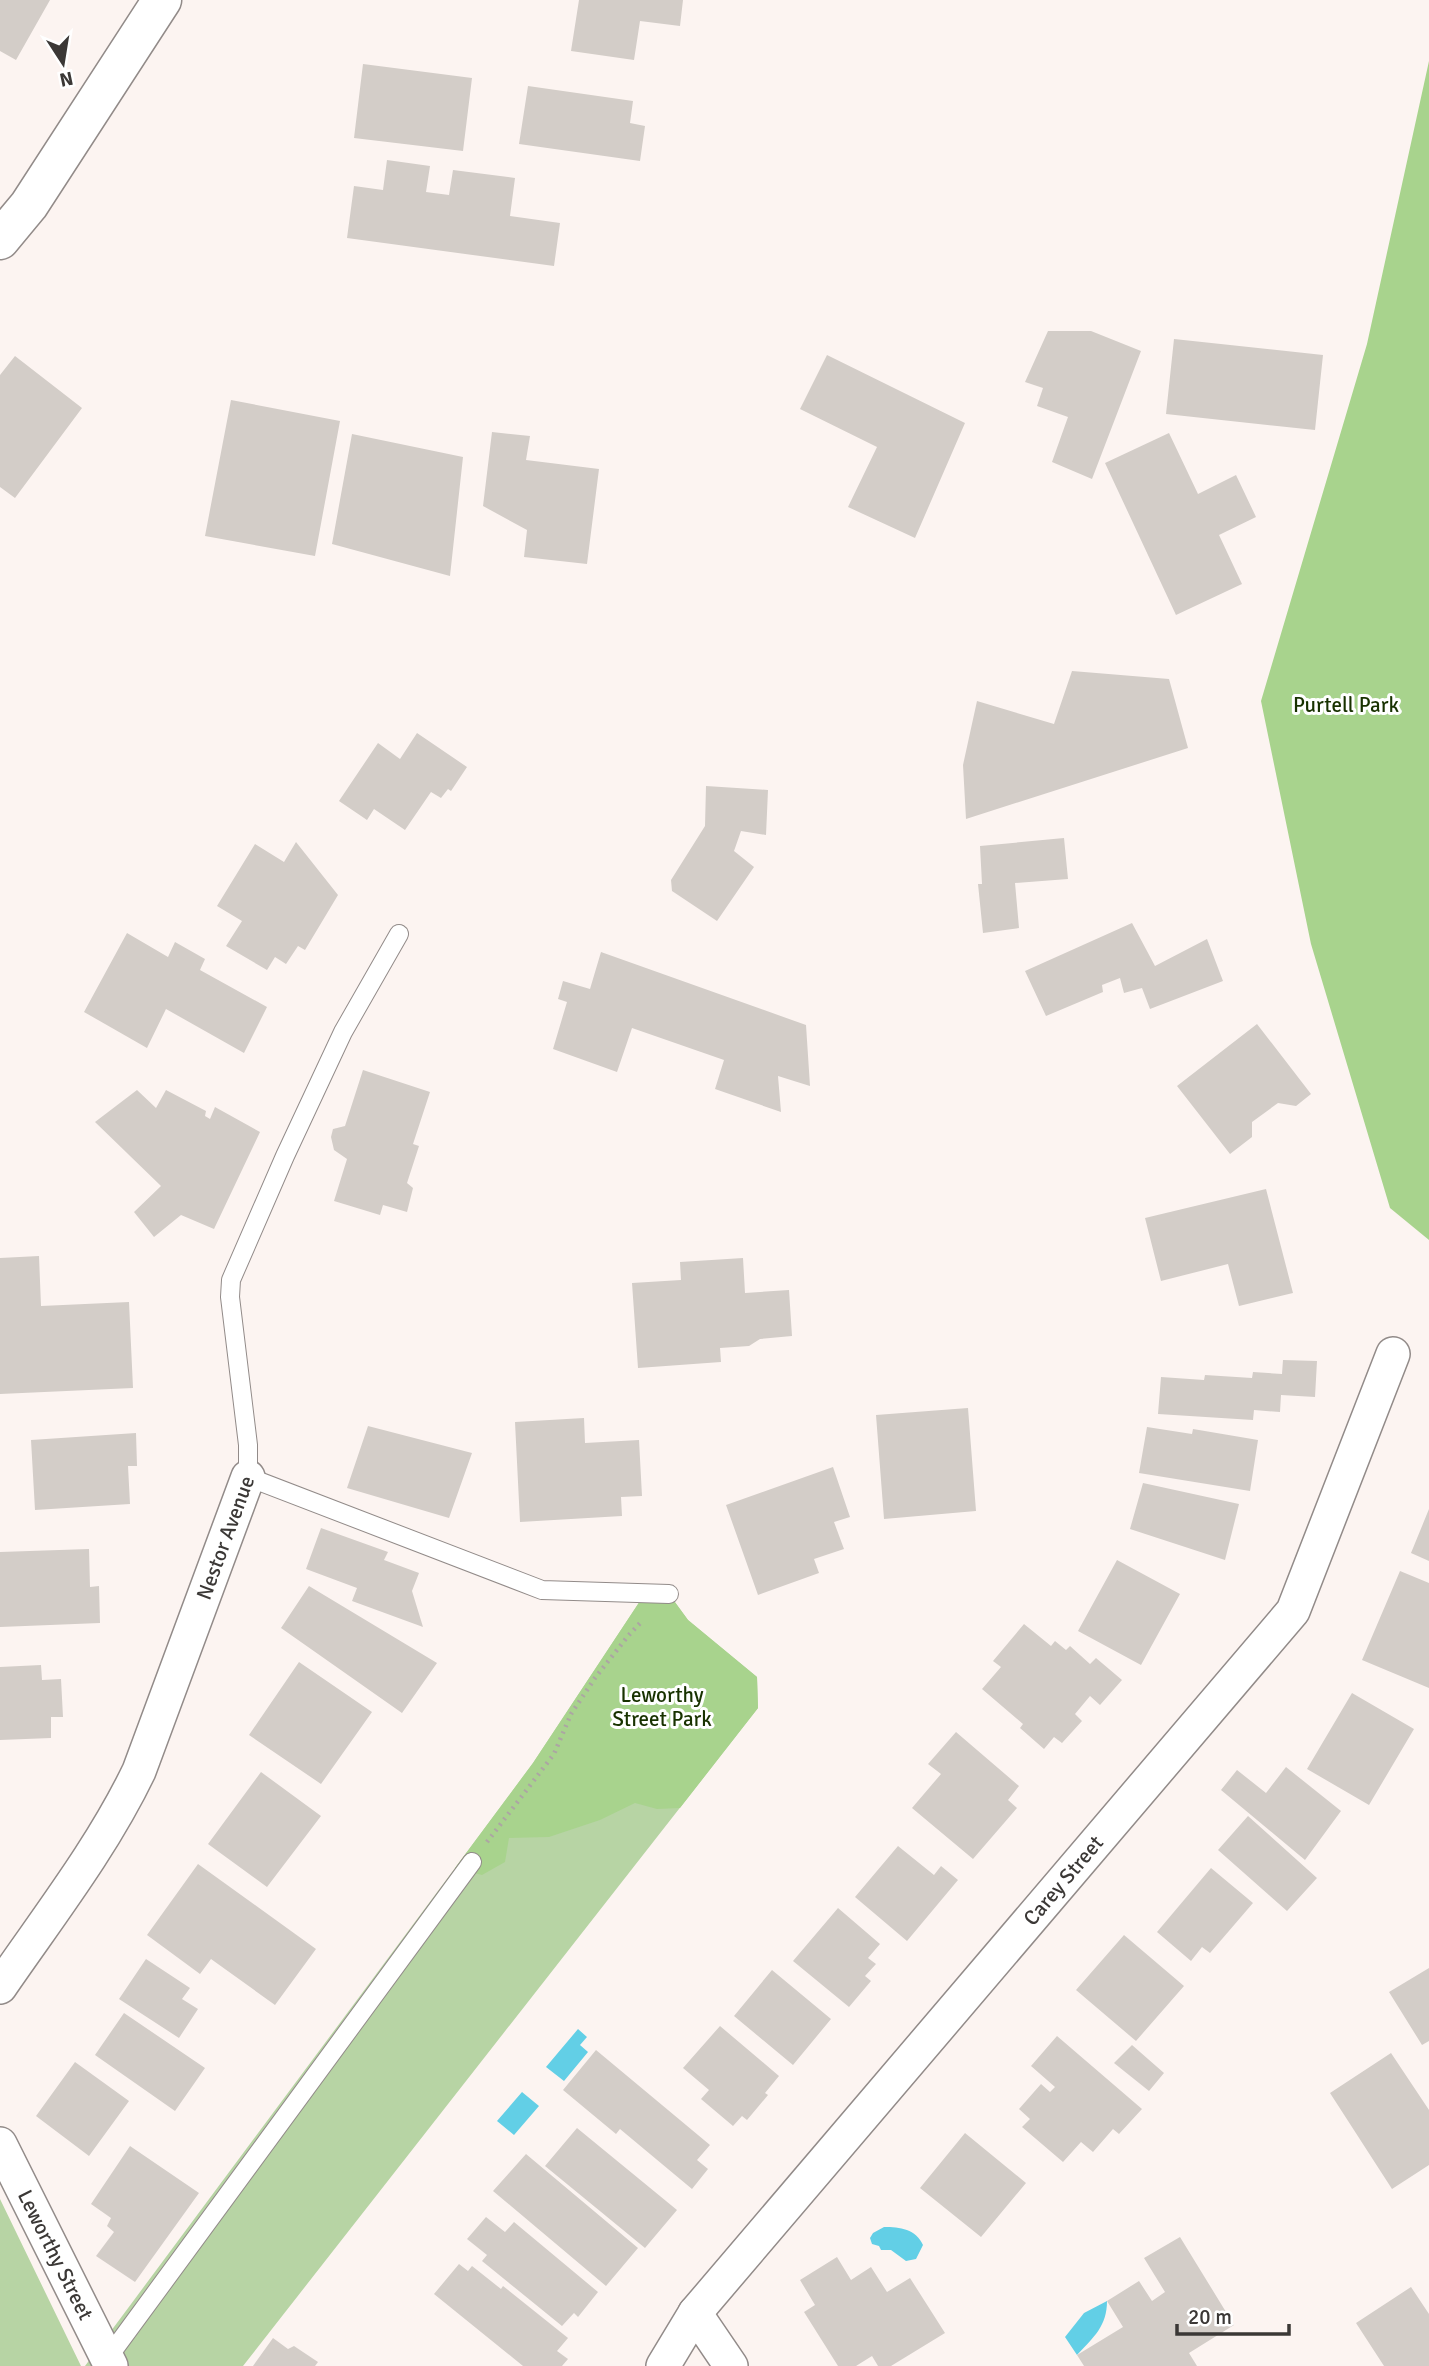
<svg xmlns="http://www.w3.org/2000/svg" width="1429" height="2366" font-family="Signika,sans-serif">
<rect width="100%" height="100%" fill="#fcf4f1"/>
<!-- green -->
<path fill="#b7d4a4" d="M669 1594 688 1620 757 1677 758 1708 243 2366H85L533 1763 644 1595Z
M0 2199 81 2366H0Z"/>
<!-- forest -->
<path fill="#a8d38d" d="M1429 61V1240L1390 1208 1311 944 1261 701 1367 344Z
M669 1594 688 1620 757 1677 758 1708 680 1808 657 1809 635 1803 600 1820 549 1837 509 1838 505 1862 482 1875 455 1868 533 1763 644 1595Z"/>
<!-- water -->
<path fill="#62cfe6" d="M578 2029 587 2037 580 2045 588 2052 564 2081 546 2067Z
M522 2092 539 2106 514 2135 497 2121Z
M884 2227C900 2227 916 2229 923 2245L916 2259 906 2261 891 2250H881L879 2246 872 2244 870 2238 873 2233Z
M1107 2301C1107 2326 1094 2337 1077 2355L1065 2337 1084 2313Z"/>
<!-- building -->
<path fill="#d3cdc8" d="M0 0H50L16 60 0 51Z
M579 0H683L680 26 640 21 634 60 571 51Z
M363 64 472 78 463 151 354 138Z
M528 86 633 101 630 123 645 126 640 161 519 144Z
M387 160 430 166 426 192 449 195 453 170 515 178 510 216 560 223 554 266 347 238 354 186 383 190Z
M1048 331H1091L1141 351 1092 479 1052 462 1068 417 1037 406 1043 388 1025 382Z
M1174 339 1323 355 1315 430 1166 414Z
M827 355 965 423 915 538 848 507 877 447 800 409Z
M15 356 82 408 15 498 0 487V375Z
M231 400 340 421 315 556 205 536Z
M492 432 530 436 526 460 599 469 587 564 524 557 527 530 483 506Z
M1169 433 1198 494 1236 475 1256 517 1219 535 1242 584 1176 615 1105 463Z
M352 434 463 457 450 576 332 544Z
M1072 671 1169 679 1188 748 966 819 963 765 977 701 1054 724Z
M417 733 467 767 451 791 448 789 441 798 431 792 405 830 374 809 367 820 339 801 378 743 400 759Z
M706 786 768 790 766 835 741 831 734 851 754 867 717 921 672 891 671 880 705 826Z
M1064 838 1068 879 1015 883 1019 928 983 933 978 884H982L980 846Z
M296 842 338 895 305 950 298 946 286 964 275 957 267 970 226 946 242 921 217 906 255 844 284 862Z
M1132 923 1155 966 1207 939 1223 981 1150 1009 1142 988 1124 993 1120 978 1102 985 1103 992 1046 1016 1025 971Z
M127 933 168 957 175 942 205 959 200 970 267 1007 244 1053 166 1009 147 1048 84 1012Z
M601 952 806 1025 810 1086 778 1076 781 1112 715 1089 724 1060 632 1028 617 1072 553 1049 567 1002 558 999 563 981 590 989Z
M1257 1024 1311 1094 1296 1106 1278 1103 1252 1122V1137L1230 1154 1177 1086Z
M363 1070 430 1092 413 1144 419 1146 407 1183 413 1188 407 1212 383 1205 380 1215 334 1201 347 1159 334 1150 331 1137 333 1129 345 1126Z
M137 1090 156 1108 166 1090 206 1111 205 1116 210 1119 215 1107 260 1132 214 1229 181 1215 154 1237 134 1212 161 1186 95 1122Z
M1266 1189 1293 1293 1239 1306 1228 1264 1161 1281 1145 1218Z
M39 1256 41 1306 129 1302 133 1388 0 1394V1258Z
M743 1258 745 1293 789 1290 792 1336 760 1339 749 1346 720 1348 721 1362 638 1368 632 1283 681 1280 680 1262Z
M1283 1360 1317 1361 1315 1397 1281 1395 1280 1412 1254 1410 1253 1420 1158 1414 1161 1377 1204 1380 1205 1375 1252 1378 1253 1372 1282 1374Z
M968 1408 976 1511 884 1519 876 1415Z
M584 1418 585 1443 639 1440 642 1496 621 1497 622 1516 520 1522 515 1422Z
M368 1426 472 1453 449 1518 347 1488Z
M1147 1427 1192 1434 1193 1429 1258 1440 1250 1491 1139 1473Z
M136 1433 137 1466H128L130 1504 35 1510 31 1440Z
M833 1467 850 1517 834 1522 844 1549 814 1559 819 1573 758 1595 726 1505Z
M1143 1483 1239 1504 1225 1560 1130 1529Z
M1429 1509V1561L1411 1553Z
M321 1528 388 1552 384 1560 419 1573 412 1591 423 1627 352 1601 357 1588 306 1569Z
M89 1549 90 1587 99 1586 100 1623 0 1627V1552Z
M1117 1560 1180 1594 1141 1665 1078 1631Z
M1400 1571 1429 1583V1688L1362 1660Z
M309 1586 437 1663 402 1713 281 1628Z
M1024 1624 1051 1646 1055 1641 1066 1650 1070 1646 1090 1664 1096 1658 1122 1680 1100 1705 1090 1696 1075 1714 1082 1721 1062 1743 1054 1737 1044 1749 1020 1728 1023 1724 982 1689 1001 1667 993 1661Z
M299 1662 372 1712 321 1784 249 1735Z
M41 1665 42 1680 61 1679 63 1717H51V1738L0 1740V1667Z
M1352 1693 1414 1729 1369 1805 1307 1769Z
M956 1732 1019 1786 1008 1800 1017 1808 973 1859 912 1808 941 1774 928 1764Z
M1286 1767 1341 1811 1305 1860 1221 1790 1237 1770 1266 1793Z
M261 1772 321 1816 267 1887 208 1844Z
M1248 1816 1317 1878 1287 1911 1218 1850Z
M898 1846 934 1875 941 1866 958 1880 907 1941 855 1897Z
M198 1864 316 1949 275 2005 211 1959 200 1974 147 1935Z
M1211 1868 1253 1903 1210 1953 1202 1947 1191 1961 1157 1932Z
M838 1908 880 1944 868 1958 876 1964 865 1976 871 1981 849 2007 793 1961Z
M1124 1935 1184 1986 1136 2041 1076 1990Z
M146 1959 190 1988 182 1999 198 2009 179 2038 119 1999Z
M1429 1968V2041L1422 2045 1389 1992Z
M772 1970 831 2019 793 2065 734 2016Z
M124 2013 205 2068 175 2111 95 2055Z
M720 2026 779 2076 765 2093 768 2095 747 2120 742 2116 733 2126 701 2099 709 2090 683 2068Z
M1057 2036 1142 2109 1119 2134 1113 2129 1093 2152 1081 2142 1063 2162 1022 2127 1030 2119 1019 2109 1041 2084 1050 2092 1055 2087 1031 2066Z
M1132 2045 1164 2073 1149 2091 1114 2063Z
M596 2050 710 2145 697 2160 708 2169 692 2189 620 2129 616 2134 563 2090Z
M1391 2053 1429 2110V2165L1392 2189 1330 2093Z
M75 2062 129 2101 89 2156 36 2116Z
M577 2128 677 2210 645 2248 545 2166Z
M965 2133 1026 2183 981 2237 920 2188Z
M130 2146 199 2193 135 2282 96 2256 114 2232 107 2226 111 2218 91 2204Z
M526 2154 638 2248 606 2286 493 2191Z
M486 2217 505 2232 514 2222 598 2292 578 2317 574 2313 562 2326 482 2261 487 2255 467 2239Z
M1180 2237 1234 2325 1189 2353 1197 2366H1084L1077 2355 1123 2327 1107 2301 1139 2281 1152 2301 1165 2292 1144 2258Z
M837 2257 851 2280 871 2267 887 2292 910 2278 945 2333 891 2366H878L872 2356 856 2366H838L804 2312 815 2305 800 2280Z
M459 2264 468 2271 472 2266 501 2289 503 2286 568 2338 557 2351 568 2359 562 2366H523L434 2294Z
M1411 2287 1429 2314V2366H1384L1356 2323Z
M273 2338 288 2349 294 2346 318 2362 315 2366H253Z"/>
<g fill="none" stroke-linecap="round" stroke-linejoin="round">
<defs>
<path id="lane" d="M399 934 343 1032 285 1156 231 1280 230 1297 248 1445V1477L542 1590 669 1594
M107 2359 472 1862"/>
<g id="street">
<path id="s1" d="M0 1987C48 1917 102 1848 139 1771L248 1477"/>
<path id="s2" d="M0 2144 111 2366"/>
<path d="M695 2313 731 2366"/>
<path id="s3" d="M663 2366 695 2313 1293 1611 1393 1354"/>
</g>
<path id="secondary" d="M0 240 29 205 162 0"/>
</defs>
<!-- lane casing -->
<use href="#lane" stroke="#928b89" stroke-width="20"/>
<!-- street casing -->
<use href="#street" stroke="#928b89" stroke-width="36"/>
<!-- secondary casing -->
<use href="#secondary" stroke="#928b89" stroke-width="41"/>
<!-- path -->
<path stroke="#aca6a3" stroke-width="4.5" stroke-dasharray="2 5" stroke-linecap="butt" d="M487 1842 554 1754 571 1714 595 1678 628 1636 642 1621"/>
<!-- lane -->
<use href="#lane" stroke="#fff" stroke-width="18"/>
<!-- street -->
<use href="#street" stroke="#fff" stroke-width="33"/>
<!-- secondary -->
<use href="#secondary" stroke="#fff" stroke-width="38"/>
</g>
<g text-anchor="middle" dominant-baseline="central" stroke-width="6" stroke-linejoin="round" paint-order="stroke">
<!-- park labels -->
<g font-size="21" fill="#183200" stroke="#fff">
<text x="1346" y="705">Purtell Park</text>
<text x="662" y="1695">Leworthy<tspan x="662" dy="24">Street Park</tspan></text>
</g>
<!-- street labels -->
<g font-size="21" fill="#3b3836" stroke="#fff">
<text stroke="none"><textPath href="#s1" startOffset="506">Nestor Avenue</textPath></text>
<text stroke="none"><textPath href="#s3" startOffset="630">Carey Street</textPath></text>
<text stroke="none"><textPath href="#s2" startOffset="124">Leworthy Street</textPath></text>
</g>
</g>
<!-- north arrow -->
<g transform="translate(63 63) rotate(168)" stroke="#ffffff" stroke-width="5" paint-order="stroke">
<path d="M0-5L12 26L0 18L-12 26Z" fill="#3b3836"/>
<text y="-10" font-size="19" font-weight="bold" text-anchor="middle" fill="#3b3836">N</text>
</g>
<!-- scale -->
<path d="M1177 2324v10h112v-10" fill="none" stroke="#3b3836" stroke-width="3.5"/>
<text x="1188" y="2324" font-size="21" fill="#3b3836" stroke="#ffffff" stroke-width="5" paint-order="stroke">20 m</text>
</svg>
